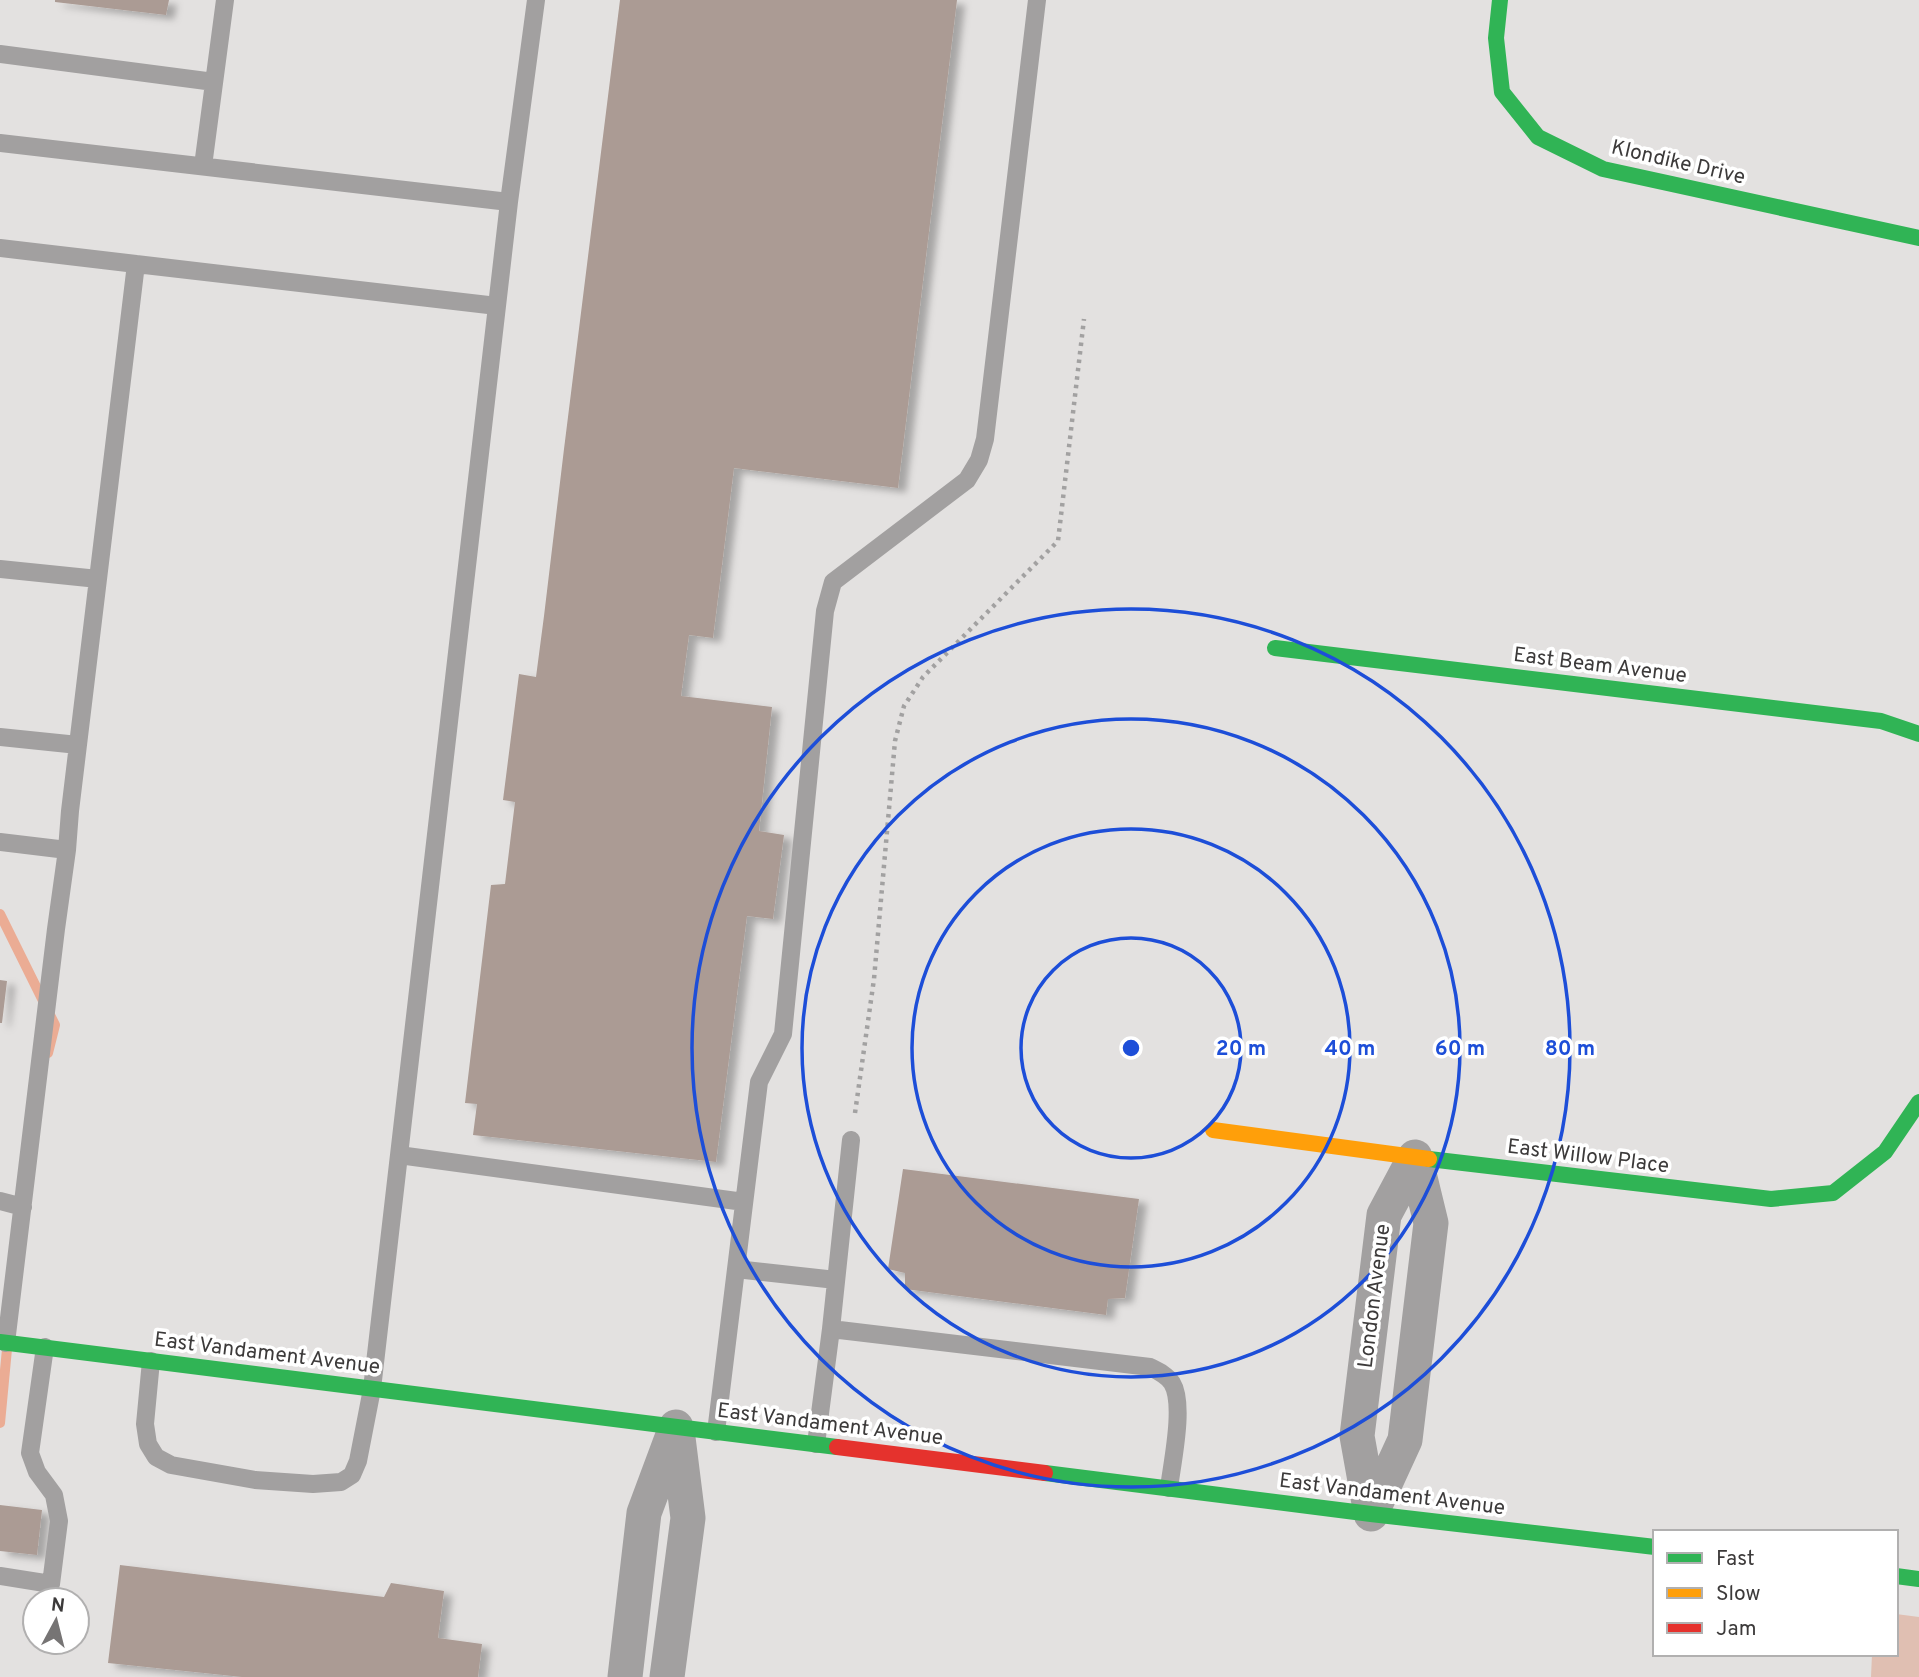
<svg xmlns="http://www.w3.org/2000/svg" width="1919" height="1677" font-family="Overpass,sans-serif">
<defs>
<filter id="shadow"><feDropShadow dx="8" dy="4.5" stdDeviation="3.5" flood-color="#0004"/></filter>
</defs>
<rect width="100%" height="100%" fill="#e3e1e0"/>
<!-- green -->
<path fill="#e0bfb2" d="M1896 1614 1919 1617V1677H1871L1872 1654H1896Z"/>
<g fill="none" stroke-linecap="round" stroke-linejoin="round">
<!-- stream -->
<path stroke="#ebac94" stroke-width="10" d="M0 914 55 1025 48 1053
M0 1423 7 1349"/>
</g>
<!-- building -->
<path fill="#ab9b94" filter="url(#shadow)" d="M55 0H169L166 15 55 2Z
M620 0H957L898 488 734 468 713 638 689 635 681 696 772 707 759 831 784 835 773 919 747 916 716 1162 473 1135 477 1104 465 1103 491 885 505 884 515 802 503 800 519 674 536 677 544 616 564 449Z
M0 980 7 981 2 1023H0Z
M903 1169 1139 1199 1125 1298 1108 1299 1106 1315 905 1289V1273L888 1269Z
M0 1505 42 1510 37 1555 0 1551Z
M120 1565 384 1597 391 1583 444 1591 438 1638 482 1644 478 1677H242L108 1663Z"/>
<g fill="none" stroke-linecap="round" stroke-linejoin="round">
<!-- path -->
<path stroke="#a2a1a1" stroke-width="4.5" stroke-dasharray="3.5 5" stroke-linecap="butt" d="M855 1113 874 979 895 741 904 706 923 677 1058 541 1084 319"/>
<!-- lane -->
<path stroke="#a2a0a0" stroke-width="18" d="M0 54 214 82
M0 143 509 202
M203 166 225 0
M0 248 136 264 70 811 67 850 56 929 6 1343
M136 264 497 306
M0 569 98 579
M0 737 78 745
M0 842 67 850
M399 1155 744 1202
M0 1201 23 1207
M736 1269 836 1280
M831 1329 851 1140
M151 1361 145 1424 148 1444 156 1457 171 1465 255 1480 313 1484 341 1482 352 1475 358 1461 372 1389 509 202 536 0
M716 1432 759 1082 783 1034 825 611 833 582 967 480 979 460 985 439 1037 0
M816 1444 831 1329 1150 1367C1158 1371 1167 1375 1172 1383 1185 1404 1172 1463 1169 1488
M0 1576 51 1584 59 1521 54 1495 37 1472 30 1453 45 1347"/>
<!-- street -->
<path stroke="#a2a0a0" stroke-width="35" d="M1415 1157 1431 1223 1405 1440 1371 1514 1357 1436 1384 1215Z
M625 1677 644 1513 676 1427
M667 1677 688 1518 677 1430"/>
<!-- fast -->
<path stroke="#30b455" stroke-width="16" d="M1500 0 1496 38 1502 92 1538 137 1603 169 1919 238
M1275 648 1881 721 1919 734
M1429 1159 1771 1199 1833 1193 1885 1152 1919 1102
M0 1342 837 1447
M1045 1473 1371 1514 1655 1547
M1896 1576 1919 1579"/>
<!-- slow -->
<path stroke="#ff9f0a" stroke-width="16" d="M1213 1130 1429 1159"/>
<!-- jam -->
<path stroke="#e5322d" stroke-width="16" d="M837 1447 1045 1473"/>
</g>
<!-- distance rings -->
<g fill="none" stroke="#1d4ed8" stroke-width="3.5">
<circle cx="1131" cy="1048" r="110"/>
<circle cx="1131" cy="1048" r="219"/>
<circle cx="1131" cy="1048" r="329"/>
<circle cx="1131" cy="1048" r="439"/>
</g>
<g text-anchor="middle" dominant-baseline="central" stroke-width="7" stroke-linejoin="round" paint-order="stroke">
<!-- street labels -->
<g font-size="21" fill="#3c3a3a" stroke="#fff">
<text transform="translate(1678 163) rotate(13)">Klondike Drive</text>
<text transform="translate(1600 666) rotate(7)">East Beam Avenue</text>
<text transform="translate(1588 1157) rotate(7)">East Willow Place</text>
<text transform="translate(1375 1296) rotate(-83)">London Avenue</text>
<text transform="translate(267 1354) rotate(7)">East Vandament Avenue</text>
<text transform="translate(830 1425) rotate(7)">East Vandament Avenue</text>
<text transform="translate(1392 1495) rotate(7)">East Vandament Avenue</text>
</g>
</g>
<circle cx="1131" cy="1048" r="10" fill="#1d4ed8" stroke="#fff" stroke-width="3.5"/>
<g font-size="21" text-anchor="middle" font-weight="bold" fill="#1d4ed8" stroke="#fff" stroke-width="7" stroke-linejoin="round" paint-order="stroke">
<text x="1241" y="1055">20 m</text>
<text x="1350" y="1055">40 m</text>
<text x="1460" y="1055">60 m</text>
<text x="1570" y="1055">80 m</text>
</g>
<!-- legend -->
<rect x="1653" y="1530" width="245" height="126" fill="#ffffff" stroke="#b1b0b0" stroke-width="2"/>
<rect x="1667" y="1553" width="35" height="10" fill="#30b455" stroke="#b1b0b0" stroke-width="2"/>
<text x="1716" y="1565" font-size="21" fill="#3c3a3a">Fast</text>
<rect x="1667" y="1588" width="35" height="10" fill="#ff9f0a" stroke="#b1b0b0" stroke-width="2"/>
<text x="1716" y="1600" font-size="21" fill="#3c3a3a">Slow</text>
<rect x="1667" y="1623" width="35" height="10" fill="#e5322d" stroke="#b1b0b0" stroke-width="2"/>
<text x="1716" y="1635" font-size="21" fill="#3c3a3a">Jam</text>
<!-- north arrow -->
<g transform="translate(56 1621) rotate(7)"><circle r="33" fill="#ffffff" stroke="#b1b0b0" stroke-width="2"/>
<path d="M0-5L12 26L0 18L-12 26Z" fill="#767474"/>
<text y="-10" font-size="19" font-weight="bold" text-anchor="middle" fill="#3c3a3a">N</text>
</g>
</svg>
